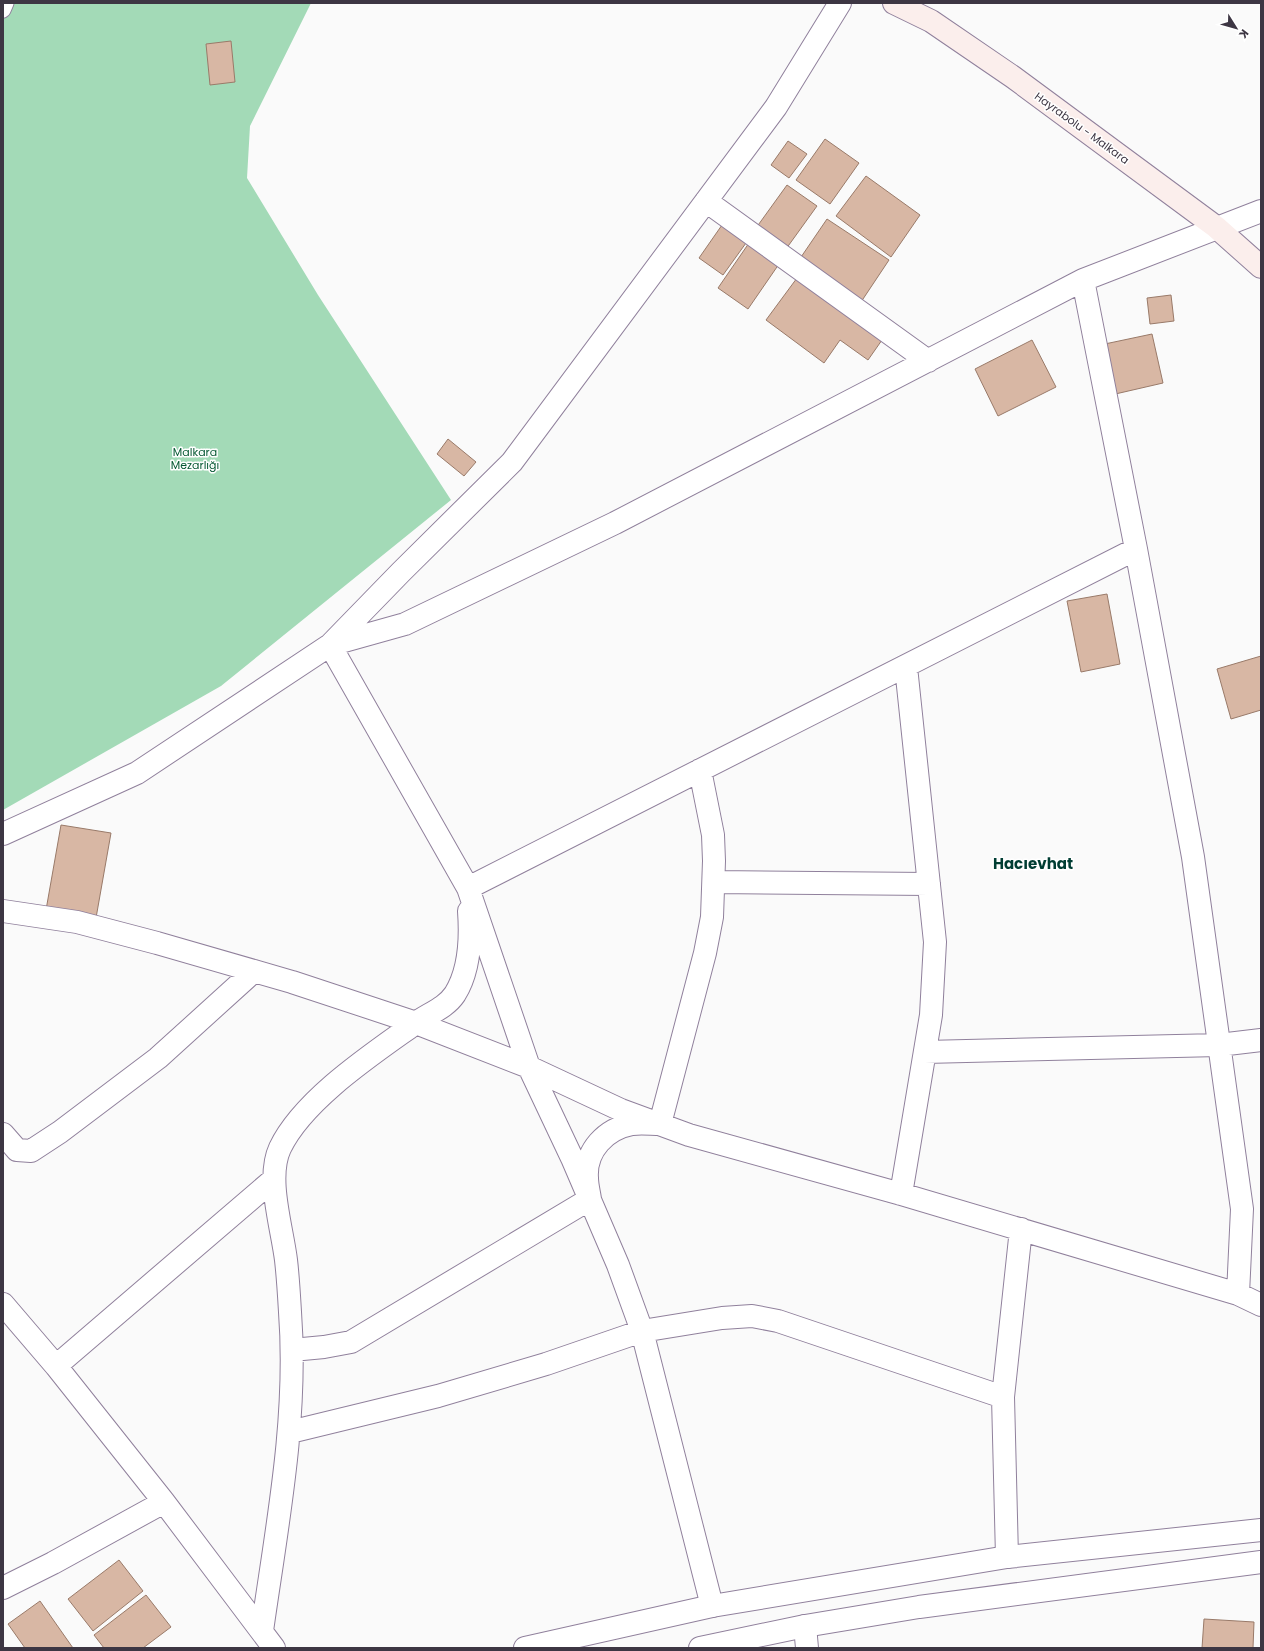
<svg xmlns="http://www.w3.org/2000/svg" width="1264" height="1651" font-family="Poppins,sans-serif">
<rect width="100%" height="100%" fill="#fafafa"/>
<!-- green -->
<path fill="#a3dab7" d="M3 3H311L250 126 247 178 318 295 451 500 221 686 3 810Z"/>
<!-- building -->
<path fill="#d8b7a4" stroke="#997a69" d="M231 41 235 82 210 85 206 44Z
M825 139 859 163 830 204 796 180Z
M788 141 807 154 789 178 771 165Z
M866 176 920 215 891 257 836 216Z
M787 185 817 206 786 249 756 228Z
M827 219 889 260 861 302 799 260Z
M722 225 746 243 723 275 699 258Z
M749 243 779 264 748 309 718 288Z
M797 278 882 340 868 360 840 340 824 363 766 320Z
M1171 295 1174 321 1150 324 1147 298Z
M1152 334 1163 383 1111 395 1100 345Z
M1032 340 1056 387 998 416 975 369Z
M448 439 476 462 464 476 437 454Z
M1107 594 1120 664 1081 672 1067 601Z
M1261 656V710L1231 719 1217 669Z
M61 825 111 833 96 918 46 910Z
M119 1560 143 1591 93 1631 68 1599Z
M146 1595 171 1627 143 1648H104L94 1635Z
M40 1601 73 1648H25L8 1624Z
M1204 1619 1254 1622 1253 1648H1202Z"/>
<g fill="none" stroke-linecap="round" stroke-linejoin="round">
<defs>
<path id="service" d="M3 10 6 3"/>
<path id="minor" d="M706 201 928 361
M1083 280 1261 211
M3 834 137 773 330 645 405 624 615 523 1083 280 1136 549 1193 857 1242 1209 1238 1294
M714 882 929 884
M468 888 1136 549
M3 911 77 922 157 943 292 982 416 1023 529 1067 621 1110 689 1135 901 1194 1238 1294 1261 1305
M925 1052 1219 1045 1261 1040
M3 1134 17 1150 31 1151 60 1132 158 1058 254 971
M901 1194 931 1015 935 942 906 667
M3 1304 56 1366 164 1502 274 1648
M292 1350 324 1347 351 1342 590 1199C589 1192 587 1185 587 1178 585 1150 606 1129 632 1124 641 1123 651 1124 660 1124L705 953 712 917 714 861 713 835 700 770
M56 1366 274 1179
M290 1432 438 1396 546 1364 642 1331 722 1318 752 1316 778 1321 1003 1397
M1007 1557 1003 1397 1021 1229
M3 1588 53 1563 164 1502
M712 1606 642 1331 618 1265 572 1158 529 1067 468 888 330 645 401 572 512 462 776 107 840 3
M805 1626 807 1648
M262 1631C277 1525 298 1419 290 1312 289 1295 288 1277 286 1260 282 1227 266 1178 280 1148 303 1100 371 1055 413 1025 427 1014 445 1009 455 994 470 970 471 938 469 911"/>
<path id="tertiary" d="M525 1648 712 1606 1007 1557 1261 1530
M700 1648 805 1626 919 1607 1261 1562"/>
<path id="secondary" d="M894 3 931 21 1013 77 1216 227 1261 267"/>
</defs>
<!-- service casing -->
<use href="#service" stroke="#90809c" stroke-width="17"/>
<!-- minor casing -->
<use href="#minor" stroke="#90809c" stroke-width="24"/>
<!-- tertiary casing -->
<use href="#tertiary" stroke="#90809c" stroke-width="24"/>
<!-- secondary casing -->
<use href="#secondary" stroke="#90809c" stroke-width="24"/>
<!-- service -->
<use href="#service" stroke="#fff" stroke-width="15"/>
<!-- minor -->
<use href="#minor" stroke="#fff" stroke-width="22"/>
<!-- tertiary -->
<use href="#tertiary" stroke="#fff" stroke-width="22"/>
<!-- secondary -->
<use href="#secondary" stroke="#fbeeec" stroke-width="22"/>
</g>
<g text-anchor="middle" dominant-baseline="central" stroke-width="3" stroke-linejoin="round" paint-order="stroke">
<!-- street labels -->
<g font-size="11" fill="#3d3643" stroke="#fff">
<text transform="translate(1082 128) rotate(36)">Hayrabolu - Malkara</text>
</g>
<!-- park labels -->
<g font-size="11" fill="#075934" stroke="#fff">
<text x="195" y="452">Malkara<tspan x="195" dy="13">Mezarlığı</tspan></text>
</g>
<!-- district labels -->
<g font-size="15" font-weight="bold" fill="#003d33" stroke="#fff">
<text x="1033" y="863">Hacıevhat</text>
</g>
</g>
<!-- border -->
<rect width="1264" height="1651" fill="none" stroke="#3d3643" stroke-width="8"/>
<!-- north arrow -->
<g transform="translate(1236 28) rotate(127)" stroke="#ffffff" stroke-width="3" paint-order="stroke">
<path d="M0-3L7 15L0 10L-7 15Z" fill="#3d3643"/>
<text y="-6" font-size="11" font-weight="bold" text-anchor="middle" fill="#3d3643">K</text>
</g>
</svg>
